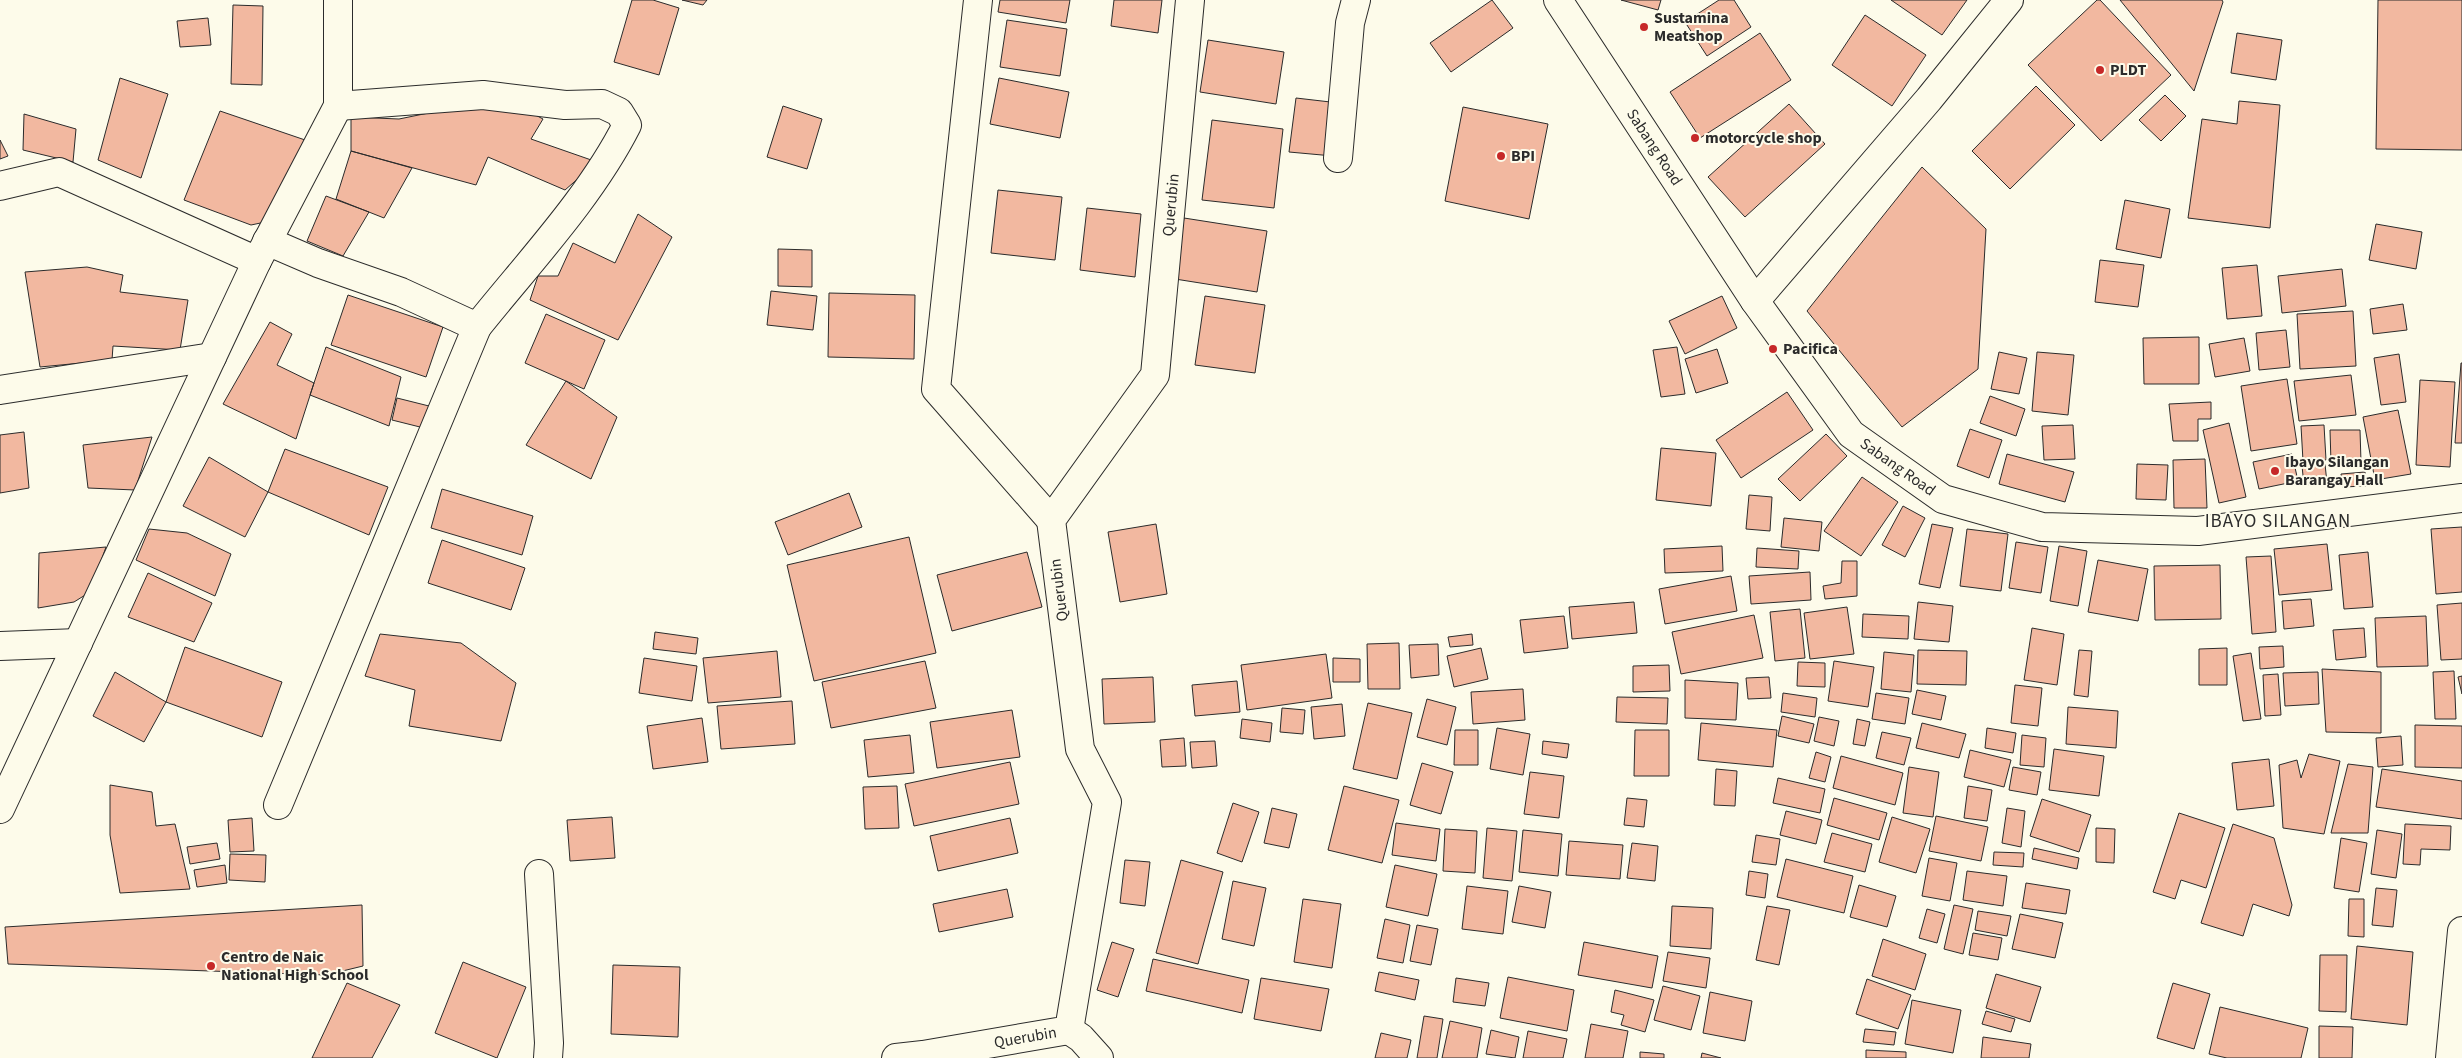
<svg xmlns="http://www.w3.org/2000/svg" width="2462" height="1058" font-family="'Source Sans 3',sans-serif">
<rect width="100%" height="100%" fill="#fdfbea"/>
<!-- building -->
<path fill="#f2b8a0" stroke="#2b2b2b" d="M632 0H653L679 8 659 75 614 62Z
M682 0H707L703 5Z
M1000 0H1070L1066 23 998 12Z
M1114 0H1162L1158 33 1111 26Z
M1492 0 1513 28 1451 72 1430 43Z
M1621 0H1661L1658 10Z
M1719 0H1734L1751 27 1707 56 1685 22Z
M1891 0H1967L1942 35Z
M2097 0H2100L2171 75 2101 141 2028 65Z
M2120 0H2222L2223 2 2194 91Z
M2378 0H2462V150L2376 149Z
M233 5 263 6 262 85 231 84Z
M1865 15 1926 55 1892 106 1832 65Z
M208 18 211 45 180 47 177 21Z
M1007 20 1067 29 1060 76 1000 67Z
M1760 33 1791 80 1700 138 1670 92Z
M2237 33 2282 40 2276 80 2231 73Z
M1208 40 1284 52 1276 104 1200 92Z
M120 78 168 94 141 178 98 160Z
M999 78 1069 92 1060 138 990 124Z
M2036 86 2075 125 2010 189 1972 151Z
M2165 95 2186 116 2161 141 2139 120Z
M1296 98 1339 103 1333 156 1289 152Z
M509 101 543 119 531 139 597 162 565 190 488 157 476 185 351 151V117L399 119 453 108Z
M2239 101 2280 105 2270 228 2188 218 2202 119 2237 124Z
M1789 104 1825 144 1745 217 1708 177Z
M783 106 822 119 807 169 767 157Z
M1463 107 1548 124 1529 219 1445 201Z
M220 111 311 142 270 221 251 225 184 200Z
M24 114 76 129 73 162 23 150Z
M1212 120 1283 129 1274 208 1202 200Z
M0 140 8 156 0 159Z
M351 151 412 168 384 218 336 199Z
M1922 167 1986 229 1978 369 1902 427 1807 311Z
M998 190 1062 197 1055 260 991 253Z
M326 196 369 212 343 256 307 241Z
M2125 200 2170 209 2161 258 2116 249Z
M1087 208 1141 214 1135 277 1080 270Z
M638 214 672 237 618 340 530 300 538 276H558L573 243 615 263Z
M1184 218 1267 231 1257 292 1175 279Z
M2376 224 2422 232 2416 269 2369 260Z
M778 249 812 250V287L778 286Z
M2100 260 2144 265 2138 307 2095 302Z
M2257 265 2262 316 2227 319 2222 268Z
M87 267 123 275 120 292 188 300 180 350 113 346 112 360 40 367 25 272Z
M2342 269 2346 306 2282 313 2278 276Z
M771 291 817 296 813 330 767 325Z
M829 293 915 295 914 359 828 357Z
M348 295 443 327 426 377 331 345Z
M1205 296 1265 305 1255 373 1195 365Z
M1722 296 1737 328 1685 354 1669 321Z
M2403 304 2407 330 2373 334 2370 309Z
M2353 311 2356 366 2300 369 2297 314Z
M546 314 605 340 584 389 525 363Z
M270 322 292 334 277 365 314 383 296 439 223 404Z
M2286 330 2290 367 2259 370 2256 333Z
M2199 337V384H2144L2143 338Z
M2244 338 2250 371 2215 377 2209 344Z
M326 347 401 377 389 426 310 395Z
M1677 347 1685 394 1661 397 1653 350Z
M1717 349 1728 383 1696 393 1685 359Z
M1999 352 2027 358 2019 394 1991 389Z
M2037 352 2074 355 2068 415 2032 411Z
M2399 354 2406 402 2381 405 2374 358Z
M2461 363H2462V443H2455Z
M2351 375 2356 415 2299 421 2294 381Z
M2287 379 2297 444 2251 451 2241 386Z
M2420 380 2455 382 2450 467 2416 465Z
M566 381 617 417 591 479 526 445Z
M1787 392 1813 430 1741 478 1716 440Z
M1990 396 2025 409 2016 436 1980 423Z
M397 398 429 406 424 428 392 420Z
M2211 402V419H2198V441H2173L2169 404Z
M2398 410 2411 474 2375 480 2363 417Z
M2229 423 2246 497 2219 503 2203 430Z
M2073 425 2075 459 2044 460 2042 426Z
M2324 425 2326 460 2303 461 2301 426Z
M1970 429 2002 440 1989 478 1957 466Z
M2330 430H2360L2361 462 2331 463Z
M24 432 29 488 0 493V435Z
M1826 434 1847 456 1800 501 1778 479Z
M152 437 135 490 88 488 83 445Z
M1661 448 1716 453 1711 506 1656 500Z
M285 449 388 487 369 535 268 492Z
M2007 454 2074 472 2065 502 1999 484Z
M2292 454 2298 481 2259 489 2253 462Z
M209 457 268 492 245 537 183 506Z
M2205 459 2207 508H2174L2173 460Z
M2137 464 2168 465 2166 500 2136 499Z
M2325 464 2327 483 2304 485 2302 466Z
M2365 472 2366 486 2342 487 2341 474Z
M1862 477 1898 502 1861 556 1824 531Z
M442 489 533 516 522 555 431 528Z
M849 493 862 527 788 555 775 522Z
M1749 495 1772 497 1770 531 1746 529Z
M1903 506 1925 518 1905 557 1882 545Z
M1784 518 1822 522 1819 551 1781 547Z
M1156 524 1167 594 1120 602 1108 532Z
M1932 524 1953 528 1940 588 1919 584Z
M2462 527V592L2436 594 2431 529Z
M149 529 187 533 231 554 215 596 136 560Z
M1967 529 2008 534 2001 591 1960 586Z
M909 537 936 653 814 681 787 565Z
M442 540 525 568 511 610 428 583Z
M2016 542 2048 547 2041 593 2009 588Z
M2327 544 2332 590 2279 595 2274 549Z
M1722 546 1723 571 1665 573 1664 549Z
M2059 546 2087 551 2078 606 2050 601Z
M106 547 90 592 74 602 38 608 39 553Z
M1757 548 1799 551 1798 569 1756 567Z
M1027 552 1042 607 952 631 937 575Z
M2368 552 2373 607 2344 609 2339 555Z
M2271 556 2276 632 2252 634 2246 557Z
M2098 560 2148 569 2138 621 2088 612Z
M1842 561H1857V596L1825 599 1823 586 1841 583Z
M2220 565 2221 619 2155 620 2154 566Z
M1810 572 1811 600 1751 604 1749 576Z
M148 573 212 603 194 642 128 617Z
M1731 576 1737 611 1665 624 1659 589Z
M2311 599 2314 626 2284 629 2282 601Z
M1634 602 1637 633 1572 639 1569 607Z
M1918 602 1953 606 1949 642 1914 639Z
M2462 603V659L2441 660 2437 605Z
M1847 607 1854 654 1810 659 1804 613Z
M1800 609 1805 658 1775 661 1770 612Z
M1863 614 1909 616 1908 639 1862 637Z
M1754 615 1763 658 1681 674 1672 632Z
M1564 616 1568 648 1524 653 1520 620Z
M2426 616 2428 666 2377 667 2375 618Z
M2032 628 2064 634 2057 685 2024 680Z
M2364 628 2366 657 2336 660 2333 630Z
M655 632 698 638 696 654 653 649Z
M380 634 461 643 516 683 501 741 409 726 415 690 365 676Z
M1472 634 1473 645 1450 647 1448 637Z
M1399 643 1400 689H1368L1367 644Z
M1438 644 1439 675 1411 678 1409 645Z
M2283 646 2284 667 2260 669 2259 647Z
M185 647 282 682 262 737 166 702Z
M1481 648 1488 679 1454 687 1447 656Z
M2227 648V685H2199V649Z
M1918 650 1967 651 1966 685 1917 684Z
M2079 650 2092 651 2088 697 2074 695Z
M777 651 781 697 708 703 703 658Z
M1884 652 1914 655 1911 692 1881 689Z
M2251 653 2261 719 2243 721 2233 656Z
M1326 654 1332 698 1247 710 1241 665Z
M644 658 697 666 692 701 639 693Z
M1333 658 1360 659V682H1333Z
M925 661 936 708 831 728 822 682Z
M1834 661 1874 667 1868 707 1828 701Z
M1798 662 1825 663V687L1797 686Z
M1669 665 1670 691 1633 692V666Z
M2322 669 2381 672V733L2326 732Z
M2454 671 2456 719H2435L2433 672Z
M115 672 166 702 144 742 93 716Z
M2318 672 2319 704 2285 706 2283 673Z
M2278 674 2281 715 2265 716 2263 675Z
M2462 676V694L2458 677Z
M1153 677 1155 722 1104 724 1102 679Z
M1769 677 1771 698 1748 699 1746 678Z
M1685 680 1738 683 1736 720 1685 718Z
M1237 681 1240 712 1195 716 1192 685Z
M2015 685 2042 688 2038 726 2011 723Z
M1523 689 1525 720 1473 724 1471 692Z
M1917 690 1946 696 1941 720 1912 714Z
M1783 693 1817 698 1815 717 1781 712Z
M1876 693 1909 698 1905 724 1872 719Z
M1617 697 1668 698 1667 724 1616 722Z
M1427 699 1456 707 1447 745 1417 737Z
M792 701 795 744 721 749 717 706Z
M1368 703 1412 713 1397 779 1353 769Z
M1342 704 1345 736 1314 739 1311 707Z
M2068 707 2118 711 2116 748 2066 744Z
M1282 708 1305 710 1303 734 1280 732Z
M1012 710 1020 757 937 768 930 722Z
M1782 716 1814 724 1809 743 1778 736Z
M1819 717 1839 721 1834 746 1814 741Z
M702 718 708 762 653 769 647 726Z
M1242 719 1272 723 1270 742 1240 738Z
M1857 719 1870 722 1865 746 1853 744Z
M1701 723 1777 730 1773 767 1698 760Z
M1922 723 1966 734 1959 758 1916 748Z
M2415 725 2462 726V768L2415 767Z
M1497 728 1530 734 1523 775 1490 769Z
M1987 728 2016 733 2013 753 1985 748Z
M1455 730H1478V765H1454Z
M1635 730H1669V776H1634Z
M1882 732 1911 738 1904 765 1876 758Z
M910 735 914 773 868 777 864 740Z
M2022 735 2046 738 2044 767 2020 765Z
M2401 736 2403 765 2378 767 2376 738Z
M1184 738 1186 766 1162 767 1160 740Z
M1215 741 1217 766 1192 768 1190 742Z
M1543 741 1569 744 1567 758 1542 754Z
M2054 749 2104 756 2099 796 2049 790Z
M1970 750 2011 760 2004 787 1964 777Z
M1816 752 1831 757 1825 782 1809 778Z
M2309 754 2340 761 2324 834 2283 828 2279 765 2297 760 2301 778Z
M1841 756 1903 773 1895 805 1833 788Z
M2269 759 2274 806 2237 810 2232 763Z
M1010 762 1019 804 914 826 905 784Z
M1422 763 1453 772 1441 814 1410 805Z
M2348 764 2373 767 2368 833H2331Z
M1909 767 1939 772 1933 817 1903 813Z
M2013 767 2041 772 2037 795 2009 790Z
M1716 769 1737 771 1735 806 1714 805Z
M2382 769 2462 781V819L2376 807Z
M1530 772 1564 776 1559 818 1524 814Z
M1778 778 1825 789 1820 813 1773 803Z
M110 785 152 792 156 826 175 824 190 889 120 893 110 835Z
M897 786 899 828 865 829 863 787Z
M1344 786 1399 800 1382 863 1328 850Z
M1968 786 1992 790 1987 821 1964 818Z
M1627 798 1647 800 1644 827 1624 825Z
M1834 798 1887 813 1879 840 1827 825Z
M2042 799 2091 815 2079 852 2030 836Z
M1233 803 1259 812 1242 862 1217 853Z
M1272 808 1297 814 1289 848 1264 843Z
M2007 808 2025 811 2021 847 2002 843Z
M1786 811 1822 820 1816 844 1780 835Z
M2179 813 2225 828 2206 888 2181 880 2175 899 2153 892Z
M1936 816 1988 827 1981 861 1929 851Z
M612 817 615 858 570 861 567 820Z
M1892 817 1930 829 1916 873 1879 862Z
M252 818 254 851 230 852 228 820Z
M1010 818 1018 853 938 871 930 836Z
M1396 823 1440 829 1436 861 1392 855Z
M2233 824 2274 838 2292 905 2289 916 2253 904 2243 936 2201 923Z
M2405 824 2451 826 2450 850 2421 849 2420 865 2403 864Z
M1487 828 1517 831 1512 881 1483 878Z
M2096 828 2115 829 2114 863 2096 862Z
M1445 829 1477 831 1475 873 1443 871Z
M1523 830 1562 834 1558 876 1519 872Z
M2377 830 2402 834 2396 878 2371 874Z
M1832 833 1872 844 1865 872 1824 862Z
M1756 835 1780 839 1776 865 1752 862Z
M2341 838 2367 843 2359 892 2334 888Z
M1569 841 1623 845 1620 879 1566 875Z
M217 843 220 859 190 864 187 847Z
M1632 843 1658 846 1655 881 1627 878Z
M2034 848 2079 858 2077 869 2032 859Z
M1994 852 2024 853 2023 867 1993 865Z
M230 854 266 855 265 882 229 880Z
M1929 858 1957 863 1950 901 1922 896Z
M1786 859 1853 876 1844 913 1777 897Z
M1125 860 1150 862 1145 906 1120 903Z
M1181 860 1223 872 1198 964 1156 953Z
M225 865 227 883 197 887 194 870Z
M1395 865 1437 874 1428 916 1386 907Z
M1749 871 1768 874 1765 898 1746 895Z
M1967 871 2007 876 2003 906 1963 900Z
M1233 881 1266 888 1254 946 1222 939Z
M2026 883 2070 890 2066 914 2022 908Z
M1859 885 1896 896 1887 927 1850 917Z
M1467 886 1508 891 1503 934 1462 929Z
M1519 886 1551 892 1545 928 1512 922Z
M2376 888 2397 890 2393 927 2372 925Z
M1007 889 1013 917 939 932 933 904Z
M1303 899 1341 904 1332 968 1294 962Z
M2349 899H2364V937L2348 936Z
M362 905 363 966 326 975 8 964 5 927Z
M1954 905 1973 909 1963 954 1944 949Z
M1672 906 1713 908 1711 949 1670 946Z
M1767 906 1790 910 1779 965 1756 960Z
M1927 909 1945 914 1937 943 1919 938Z
M1978 911 2011 916 2007 936 1975 930Z
M2020 914 2063 923 2055 958 2012 949Z
M1385 919 1410 925 1403 963 1377 958Z
M1417 925 1438 929 1431 965 1410 961Z
M1973 933 2002 938 1998 960 1969 955Z
M1883 939 1926 954 1915 990 1872 976Z
M1112 942 1134 949 1118 997 1097 990Z
M1584 942 1658 956 1652 988 1578 975Z
M2357 946 2413 952 2407 1025 2351 1019Z
M1668 952 1710 958 1706 988 1663 981Z
M2320 955H2347L2346 1012 2319 1011Z
M1153 959 1249 980 1242 1013 1146 991Z
M463 962 526 987 497 1058 435 1033Z
M613 965 680 967 678 1037 611 1034Z
M1379 972 1419 980 1415 1000 1375 991Z
M1996 974 2041 987 2030 1022 1986 1008Z
M1508 977 1574 990 1567 1031 1500 1018Z
M1261 978 1329 989 1321 1031 1254 1019Z
M1456 978 1489 983 1485 1006 1453 1002Z
M1867 979 1911 995 1898 1029 1856 1014Z
M347 983 400 1005 372 1058H312Z
M2173 983 2210 994 2194 1049 2157 1038Z
M1663 986 1700 996 1691 1030 1654 1020Z
M1615 990 1654 1000 1645 1032 1621 1025 1624 1015 1611 1012Z
M1710 992 1752 1001 1745 1041 1703 1033Z
M1912 1000 1961 1010 1953 1053 1905 1044Z
M2220 1007 2308 1028 2301 1058H2227L2209 1054Z
M1986 1011 2015 1019 2011 1032 1982 1024Z
M1424 1016 1443 1019 1437 1058H1417Z
M1450 1021 1482 1028 1477 1058H1442Z
M1591 1024 1628 1031 1623 1058H1585Z
M2319 1026 2353 1027 2352 1058H2319Z
M1865 1029 1896 1032 1894 1045 1863 1042Z
M1491 1030 1519 1037 1515 1058 1486 1054Z
M1528 1031 1567 1039 1563 1058H1523Z
M1381 1033 1411 1040 1407 1058H1375Z
M1983 1037 2031 1044 2029 1058H1981Z
M1866 1050 1906 1052V1058H1866Z
M1640 1052 1664 1054V1058H1640Z
M1702 1053 1721 1058H1701Z"/>
<g fill="none" stroke-linecap="round" stroke-linejoin="round">
<defs>
<g id="street">
<path d="M978 0 936 389 1051 520"/>
<path d="M338 106 483 95 565 105 602 104 619 112 627 125C590 198 528 263 477 327"/>
<path d="M1338 158 1350 23 1356 0"/>
<path d="M0 186 59 172 257 261"/>
<path d="M267 241 318 263 401 292 477 327 278 805"/>
<path d="M0 390 212 357"/>
<path d="M0 646 78 643"/>
<path d="M0 809 257 261 338 106V0"/>
<path d="M539 874 549 1043 548 1058"/>
<path d="M1069 1030 1081 1038 1099 1058"/>
<path id="s1" d="M896 1058 923 1055 1069 1030 1107 802 1080 749 1051 520 1155 375 1190 0"/>
<path d="M2450 1058 2462 931"/>
</g>
<g id="secondary">
<path id="s2" d="M1558 0 1755 301 1851 434 1943 499 2042 527 2198 531 2462 498"/>
<path d="M1755 301 1929 99 2009 0"/>
</g>
</defs>
<!-- street casing -->
<use href="#street" stroke="#2b2b2b" stroke-width="30"/>
<!-- secondary casing -->
<use href="#secondary" stroke="#2b2b2b" stroke-width="30"/>
<!-- street -->
<use href="#street" stroke="#fdfbea" stroke-width="28"/>
<!-- secondary -->
<use href="#secondary" stroke="#fdfbea" stroke-width="28"/>
</g>
<!-- markers -->
<g fill="#c62828" stroke="#fdfbea" stroke-width="2">
<circle cx="1644" cy="27" r="5"/>
<circle cx="2100" cy="70" r="5"/>
<circle cx="1695" cy="138" r="5"/>
<circle cx="1501" cy="156" r="5"/>
<circle cx="1773" cy="349" r="5"/>
<circle cx="2275" cy="471" r="5"/>
<circle cx="211" cy="966" r="5"/>
</g>
<g text-anchor="middle" dominant-baseline="central" stroke-width="4" stroke-linejoin="round" paint-order="stroke">
<!-- poi labels -->
<g font-size="16" font-weight="bold" fill="#2b2b2b" stroke="#fdfbea" text-anchor="start">
<text x="1654" y="18">Sustamina<tspan x="1654" dy="18">Meatshop</tspan></text>
<text x="2110" y="70">PLDT</text>
<text x="1705" y="138">motorcycle shop</text>
<text x="1511" y="156">BPI</text>
<text x="1783" y="349">Pacifica</text>
<text x="2285" y="462">Ibayo Silangan<tspan x="2285" dy="18">Barangay Hall</tspan></text>
<text x="221" y="957">Centro de Naic<tspan x="221" dy="18">National High School</tspan></text>
</g>
<!-- street labels -->
<g font-size="16" fill="#2b2b2b" stroke="#fdfbea">
<text stroke="none"><textPath href="#s2" startOffset="176">Sabang Road</textPath></text>
<text stroke="none"><textPath href="#s1" startOffset="1046">Querubin</textPath></text>
<text stroke="none"><textPath href="#s2" startOffset="581">Sabang Road</textPath></text>
<text transform="translate(1059 590) rotate(-97)">Querubin</text>
<text stroke="none"><textPath href="#s1" startOffset="131">Querubin</textPath></text>
</g>
<!-- quarter labels -->
<g font-size="19" letter-spacing="1" fill="#2b2b2b" stroke="#fdfbea">
<text x="2278" y="521">IBAYO SILANGAN</text>
</g>
</g>
</svg>
